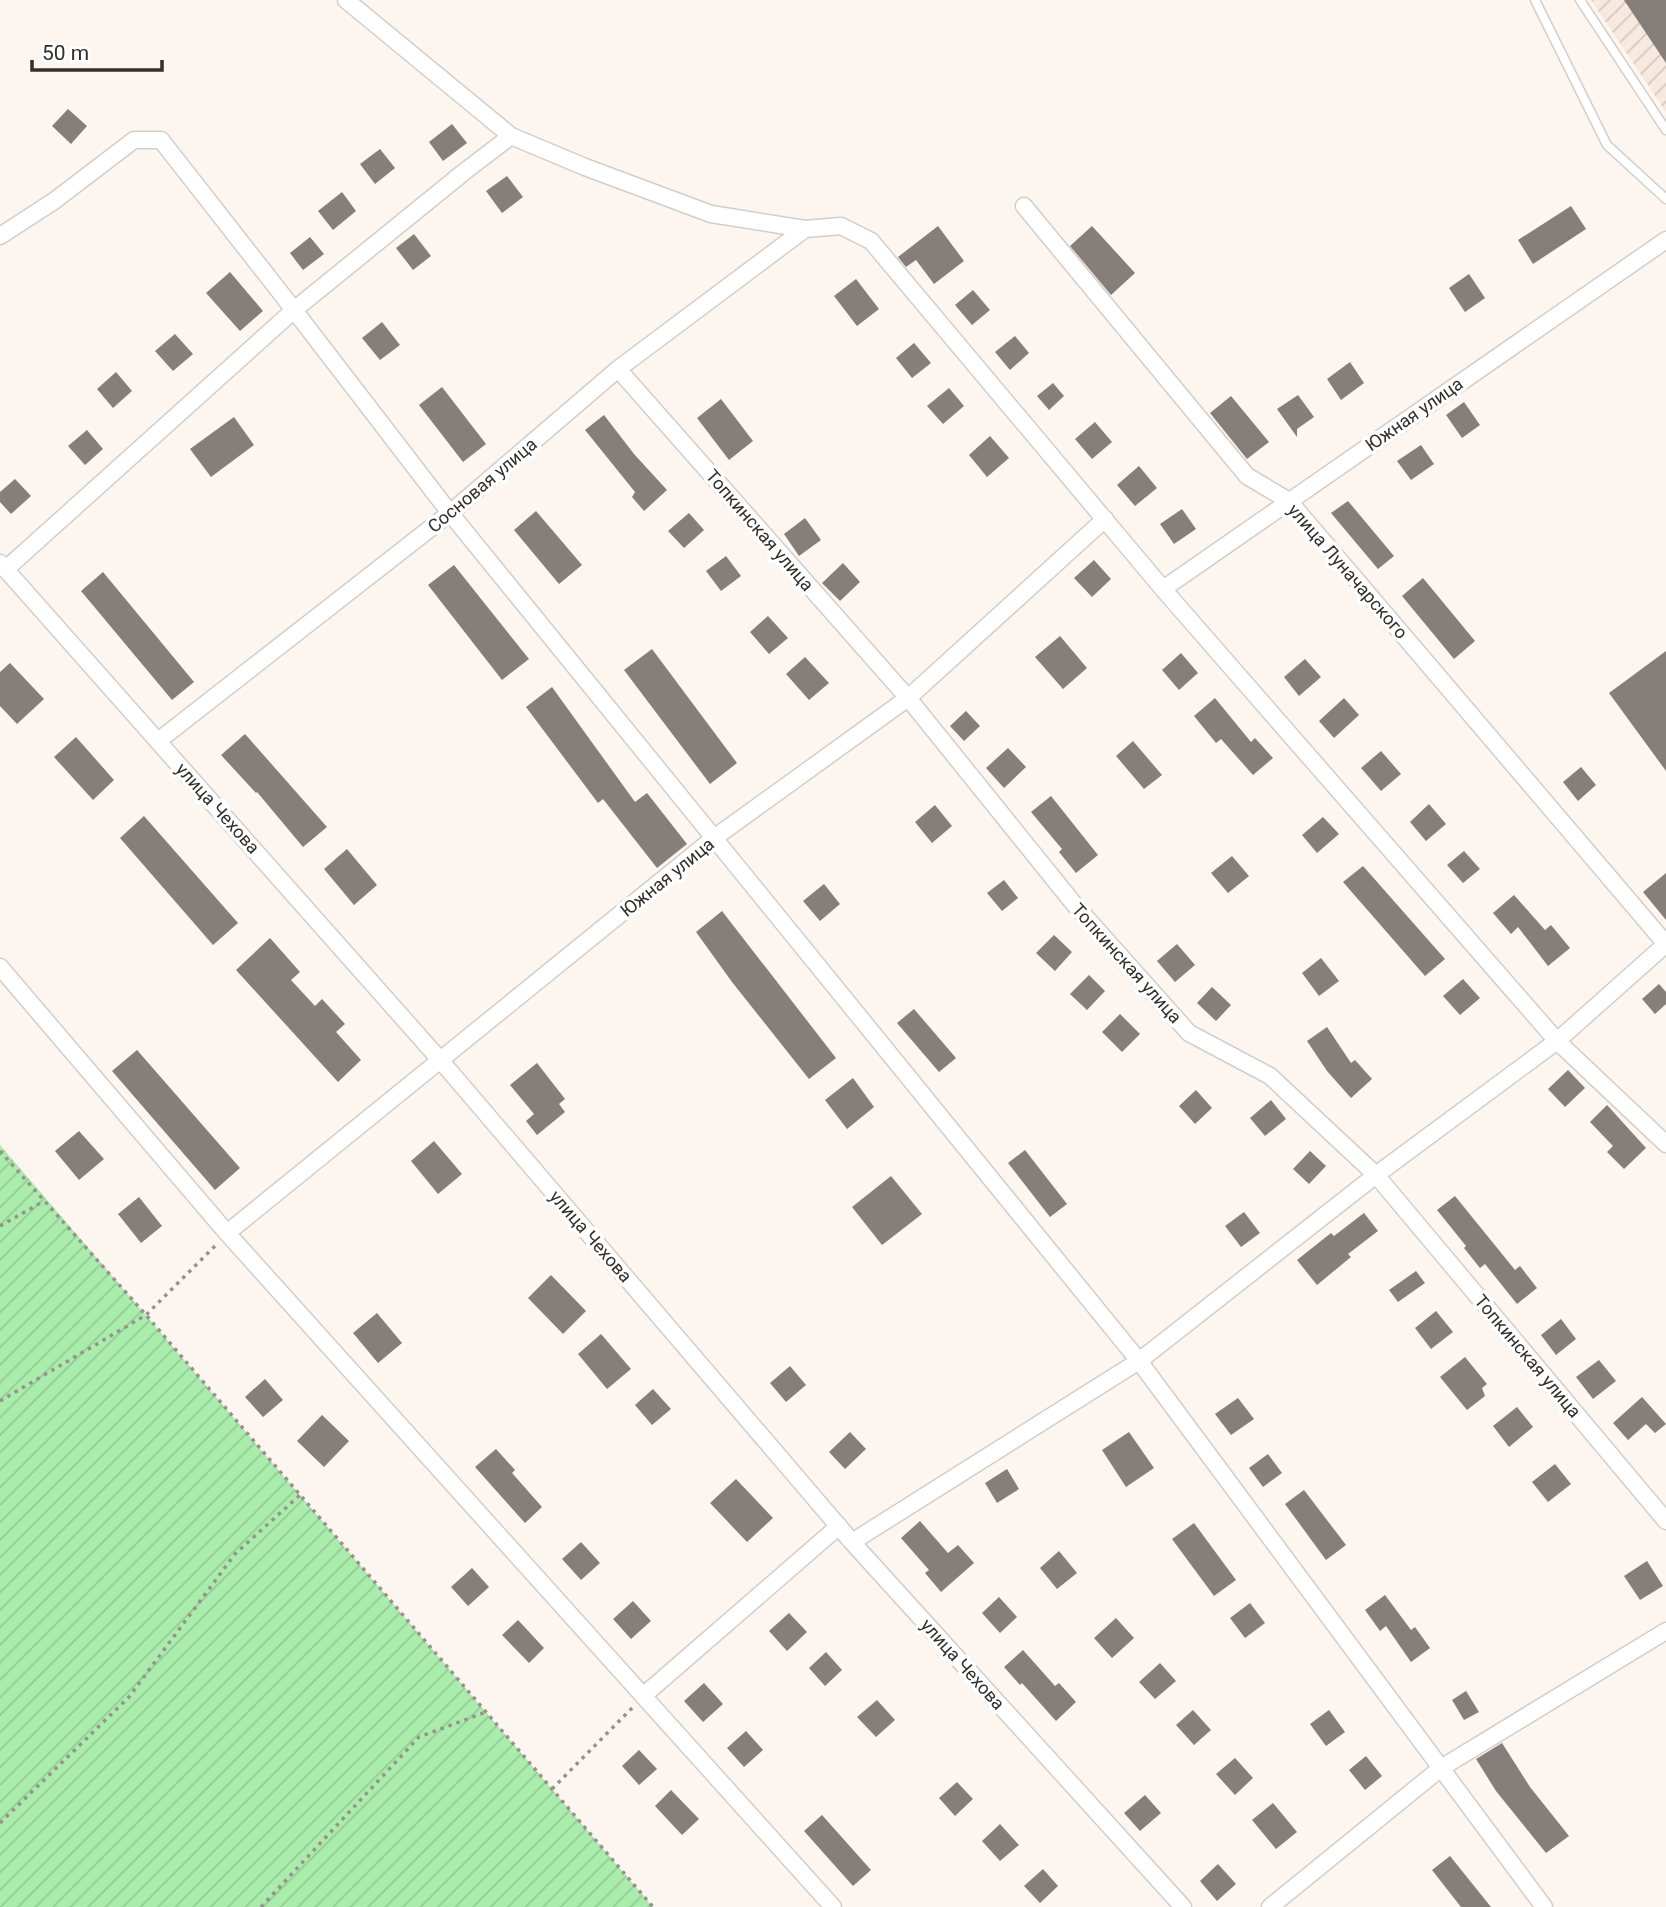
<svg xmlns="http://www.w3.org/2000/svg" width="1666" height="1907" font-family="Roboto,sans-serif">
<defs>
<pattern id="industrial-furrows" width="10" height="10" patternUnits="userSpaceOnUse" patternTransform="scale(1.75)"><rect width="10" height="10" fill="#f7e9df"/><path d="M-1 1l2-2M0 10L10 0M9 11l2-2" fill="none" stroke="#d4c8c0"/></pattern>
<pattern id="garden-furrows" width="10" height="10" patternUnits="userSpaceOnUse" patternTransform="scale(1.75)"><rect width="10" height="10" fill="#aaecac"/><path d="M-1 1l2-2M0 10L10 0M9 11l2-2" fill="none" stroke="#93cb94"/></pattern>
</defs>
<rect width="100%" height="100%" fill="#fcf5f0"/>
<!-- industrial -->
<path fill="url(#industrial-furrows)" d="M1591 0H1666V112Z"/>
<!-- garden -->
<path fill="url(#garden-furrows)" d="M0 1145 653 1907H0Z"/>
<!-- building -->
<path fill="#857e7b" d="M1624 0H1666V63Z
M68 109 87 126 71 144 52 126Z
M452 124 467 143 443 161 429 142Z
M380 149 395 168 375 184 360 164Z
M507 176 523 197 502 213 486 191Z
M342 192 356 211 333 230 318 211Z
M1571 206 1586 229 1533 264 1518 240Z
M938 226 964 261 934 284 916 260 906 267 898 257Z
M1092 226 1135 273 1111 295 1070 246Z
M414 234 431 256 413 270 396 248Z
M310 237 324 254 303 270 290 253Z
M230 272 263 311 240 331 206 293Z
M1469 274 1485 298 1465 312 1449 288Z
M856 279 879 309 857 326 834 296Z
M973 290 990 310 972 325 955 305Z
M382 322 400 345 380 360 362 338Z
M175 334 193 354 173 371 155 351Z
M1015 336 1029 353 1010 370 995 352Z
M914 343 931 363 912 378 896 358Z
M1350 362 1364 383 1341 400 1327 379Z
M116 372 132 391 113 408 97 389Z
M1053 383 1064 396 1049 410 1037 396Z
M442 387 486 444 463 462 419 405Z
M949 388 964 406 943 424 927 406Z
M1298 395 1314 417 1297 429V437L1277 409Z
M1231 396 1269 442 1247 459 1210 413Z
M721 399 753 441 729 460 697 418Z
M1464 402 1480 425 1462 438 1446 415Z
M604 415 634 454 667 490 644 511 632 497 635 492 585 430Z
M234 417 254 445 211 477 190 449Z
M1095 422 1112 442 1092 459 1075 439Z
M87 430 103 449 85 465 68 446Z
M990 436 1009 458 987 477 969 455Z
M1421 445 1434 464 1411 480 1397 461Z
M1139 466 1157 488 1135 506 1117 485Z
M15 479 31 496 11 514 0 502V492Z
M1348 501 1394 556 1378 569 1331 513Z
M1182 509 1196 529 1174 544 1160 524Z
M536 511 582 565 559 584 514 530Z
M689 513 704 530 684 548 668 531Z
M805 518 821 540 799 556 784 534Z
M726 556 741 576 721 591 706 571Z
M1094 560 1111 579 1092 597 1074 578Z
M843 563 860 582 840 601 822 583Z
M454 565 529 659 502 680 428 585Z
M103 572 194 682 172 700 81 591Z
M1423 578 1475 641 1454 659 1402 596Z
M768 616 788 638 769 654 750 632Z
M1060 636 1087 668 1063 689 1035 657Z
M652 649 737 763 710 784 624 670Z
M1666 651V771L1609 693Z
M1181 653 1198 673 1179 690 1162 670Z
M805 657 829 683 809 700 786 674Z
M1305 659 1321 677 1299 696 1284 677Z
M10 663 44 699 17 724 0 706V672Z
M552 687 635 802 647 793 687 844 657 868 603 799 598 803 526 707Z
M1215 698 1251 742 1255 738 1273 758 1253 775 1221 739 1216 743 1194 716Z
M1344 698 1359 715 1334 738 1319 721Z
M966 711 980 726 964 741 950 726Z
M245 734 327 827 303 847 257 792 256 793 221 755Z
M76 737 114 780 93 800 54 757Z
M1133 741 1162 775 1144 789 1116 756Z
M1008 748 1026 767 1004 788 986 768Z
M1381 751 1401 774 1381 791 1361 768Z
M1581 767 1596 785 1578 801 1563 782Z
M1051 796 1098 855 1076 873 1059 852 1062 849 1031 812Z
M1429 804 1446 824 1426 841 1410 822Z
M935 805 952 826 932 843 915 822Z
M144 816 238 923 213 945 120 838Z
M1323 817 1339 834 1317 853 1302 835Z
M347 849 377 885 354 905 324 869Z
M1464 851 1480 869 1463 883 1447 865Z
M1232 856 1249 876 1228 893 1211 873Z
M1363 866 1445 959 1425 976 1343 882Z
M1666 873V920L1643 892Z
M1004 880 1018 898 1002 911 987 893Z
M824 884 840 904 820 921 803 901Z
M1514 895 1545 930 1551 925 1570 948 1548 966 1518 927 1511 934 1493 913Z
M722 911 836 1058 809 1079 732 982 696 932Z
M1054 935 1072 952 1055 971 1036 953Z
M270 938 300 972 291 980 315 1006 322 999 345 1024 336 1032 361 1060 338 1082 236 970Z
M1177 944 1195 965 1175 982 1157 961Z
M1321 958 1339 981 1319 996 1302 973Z
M1089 975 1105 991 1087 1010 1070 994Z
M1463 979 1480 998 1460 1015 1443 996Z
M1659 984 1666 992V1004L1655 1014 1642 999Z
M1212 987 1231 1005 1216 1021 1197 1003Z
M914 1009 956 1058 939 1072 897 1023Z
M1120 1014 1140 1034 1122 1052 1102 1032Z
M1327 1027 1351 1063 1355 1060 1372 1079 1351 1098 1327 1071 1307 1041Z
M137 1050 240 1168 215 1190 112 1071Z
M537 1063 565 1099 559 1104 565 1112 537 1135 526 1121 534 1114 510 1085Z
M1568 1070 1585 1088 1565 1107 1548 1089Z
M853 1078 874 1107 847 1129 825 1100Z
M1196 1090 1212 1108 1195 1124 1179 1106Z
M1271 1100 1286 1119 1265 1136 1250 1118Z
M1607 1105 1646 1148 1624 1169 1607 1152 1613 1146 1590 1122Z
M79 1131 104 1159 79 1180 55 1151Z
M434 1141 462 1174 438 1194 411 1161Z
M1025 1150 1067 1204 1050 1217 1008 1163Z
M1310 1151 1326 1166 1309 1184 1293 1169Z
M891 1176 922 1214 882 1245 852 1207Z
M1455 1196 1515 1270 1520 1266 1537 1288 1517 1304 1485 1264 1480 1268 1464 1248 1466 1246 1437 1210Z
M139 1197 162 1226 141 1243 118 1214Z
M1244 1212 1260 1233 1241 1247 1225 1226Z
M1364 1213 1378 1231 1348 1254 1351 1257 1317 1285 1297 1260 1331 1233 1334 1236Z
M1416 1271 1425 1283 1398 1302 1389 1290Z
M551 1275 586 1311 563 1334 528 1298Z
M1436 1311 1453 1332 1431 1349 1415 1328Z
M377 1313 402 1343 378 1363 353 1333Z
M1561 1319 1576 1339 1556 1355 1541 1335Z
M601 1334 631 1369 607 1389 578 1354Z
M1465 1357 1487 1384 1482 1388 1485 1396 1467 1410 1440 1377Z
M1599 1360 1616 1381 1593 1399 1576 1377Z
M790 1366 806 1385 786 1402 770 1383Z
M265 1379 283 1400 263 1417 245 1397Z
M653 1389 671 1409 652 1425 635 1405Z
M1642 1397 1666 1424 1655 1433 1646 1424 1628 1440 1613 1423Z
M1238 1398 1254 1419 1231 1435 1215 1414Z
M1517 1407 1533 1427 1509 1447 1493 1426Z
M322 1415 349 1441 324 1467 297 1441Z
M850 1432 866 1449 845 1469 829 1452Z
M1129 1432 1154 1468 1126 1487 1102 1450Z
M496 1449 515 1470 512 1473 542 1507 525 1523 475 1467Z
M1268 1454 1282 1473 1263 1487 1249 1468Z
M1555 1464 1571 1484 1548 1502 1532 1482Z
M1007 1469 1019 1489 997 1503 985 1483Z
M736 1479 773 1518 747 1542 710 1503Z
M1304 1490 1346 1545 1326 1560 1285 1504Z
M920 1521 948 1553 958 1545 974 1563 941 1592 925 1573 929 1570 901 1538Z
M1194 1523 1236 1580 1214 1596 1172 1539Z
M581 1542 600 1563 581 1580 562 1559Z
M1059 1551 1077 1573 1057 1589 1040 1568Z
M1647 1561 1663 1586 1640 1600 1624 1576Z
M472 1568 489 1587 468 1606 451 1587Z
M1385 1595 1411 1630 1415 1627 1430 1648 1411 1662 1386 1626 1380 1631 1365 1610Z
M999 1597 1017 1617 1000 1633 982 1613Z
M633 1601 651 1621 631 1639 613 1619Z
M1250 1603 1265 1623 1245 1638 1230 1618Z
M789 1613 807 1632 787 1651 769 1631Z
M1116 1618 1134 1638 1112 1658 1094 1638Z
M518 1620 544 1648 529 1663 502 1635Z
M1023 1650 1055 1686 1059 1683 1076 1702 1056 1721 1022 1683 1020 1685 1004 1667Z
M826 1652 842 1670 825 1686 809 1668Z
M1160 1663 1176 1681 1155 1699 1139 1682Z
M704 1683 723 1704 703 1722 684 1701Z
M1466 1691 1479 1712 1464 1720 1452 1700Z
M877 1700 895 1720 876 1737 857 1717Z
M1193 1710 1211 1730 1194 1745 1176 1725Z
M1329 1710 1345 1732 1326 1746 1310 1724Z
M746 1731 763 1750 744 1767 727 1748Z
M1502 1743 1530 1787 1569 1836 1546 1853 1496 1791 1476 1759Z
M639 1750 657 1769 639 1785 622 1766Z
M1366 1756 1382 1776 1365 1790 1349 1770Z
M1235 1758 1253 1778 1235 1795 1216 1774Z
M957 1782 973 1799 955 1816 939 1798Z
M671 1790 699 1819 682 1835 655 1806Z
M1145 1795 1161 1813 1140 1831 1124 1813Z
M1273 1803 1297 1832 1276 1849 1252 1820Z
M822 1815 871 1870 853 1886 804 1831Z
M1000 1824 1019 1845 1000 1861 982 1841Z
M1450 1856 1491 1907H1461L1432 1870Z
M1218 1864 1236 1884 1217 1901 1200 1881Z
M1043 1869 1058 1886 1040 1903 1024 1886Z"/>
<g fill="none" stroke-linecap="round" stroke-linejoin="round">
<defs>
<path id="service" d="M1535 0 1607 145 1666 199
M1580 0 1666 130"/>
<path id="minor" d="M346 0 511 136
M1024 206 1247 476 1289 501 1666 944
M0 236 54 201 134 140H161L294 310 464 172 511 136 585 167 711 214 805 229 841 226 871 241 1163 589 1557 1041 1666 1144
M618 369 908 698 1074 904 1189 1033 1270 1076 1376 1175 1666 1521
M0 563 441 1061 852 1542 1183 1907
M6 569 294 310 450 513 1139 1361 1544 1907
M1163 589 1666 240
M158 741 450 513 618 369 805 229
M0 967 227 1233 833 1907
M227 1233 714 838 908 698 1105 519
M852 1542 1139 1361 1376 1175 1557 1041 1666 944
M643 1696 839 1526
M1270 1907 1441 1768 1666 1631"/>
</defs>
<!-- service casing -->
<use href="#service" stroke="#d4cdc8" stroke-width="11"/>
<!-- minor casing -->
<use href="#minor" stroke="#d4cdc8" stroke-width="19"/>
<!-- path -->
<path stroke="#97928e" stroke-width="3.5" stroke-dasharray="3.5 5" stroke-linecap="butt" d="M0 1151 146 1315 653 1907
M0 1226 44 1201
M0 1401 146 1315 216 1245
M552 1789 634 1706
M0 1823 129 1697 235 1554 300 1495
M261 1907 419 1737 486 1712"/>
<!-- service -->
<use href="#service" stroke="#fff" stroke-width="8"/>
<!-- minor -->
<use href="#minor" stroke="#fff" stroke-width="16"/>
</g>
<g text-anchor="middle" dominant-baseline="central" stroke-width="7" stroke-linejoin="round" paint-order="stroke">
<!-- street labels -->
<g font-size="18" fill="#312e2c" stroke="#fff">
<text transform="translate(1414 414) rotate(-35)">Южная улица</text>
<text transform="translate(482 485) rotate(-40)">Сосновая улица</text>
<text transform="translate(760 530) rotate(49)">Топкинская улица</text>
<text transform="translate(1348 571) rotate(49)">улица Луначарского</text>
<text transform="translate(218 808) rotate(48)">улица Чехова</text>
<text transform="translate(667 877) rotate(-39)">Южная улица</text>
<text transform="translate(1127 963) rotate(48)">Топкинская улица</text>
<text transform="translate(591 1236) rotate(49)">улица Чехова</text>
<text transform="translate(1528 1356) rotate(50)">Топкинская улица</text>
<text transform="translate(963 1664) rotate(48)">улица Чехова</text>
</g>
</g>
<!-- scale -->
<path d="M32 60v10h130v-10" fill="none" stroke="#312e2c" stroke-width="3.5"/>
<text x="42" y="60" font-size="21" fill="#312e2c" stroke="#ffffff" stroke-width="5" paint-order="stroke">50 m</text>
</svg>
